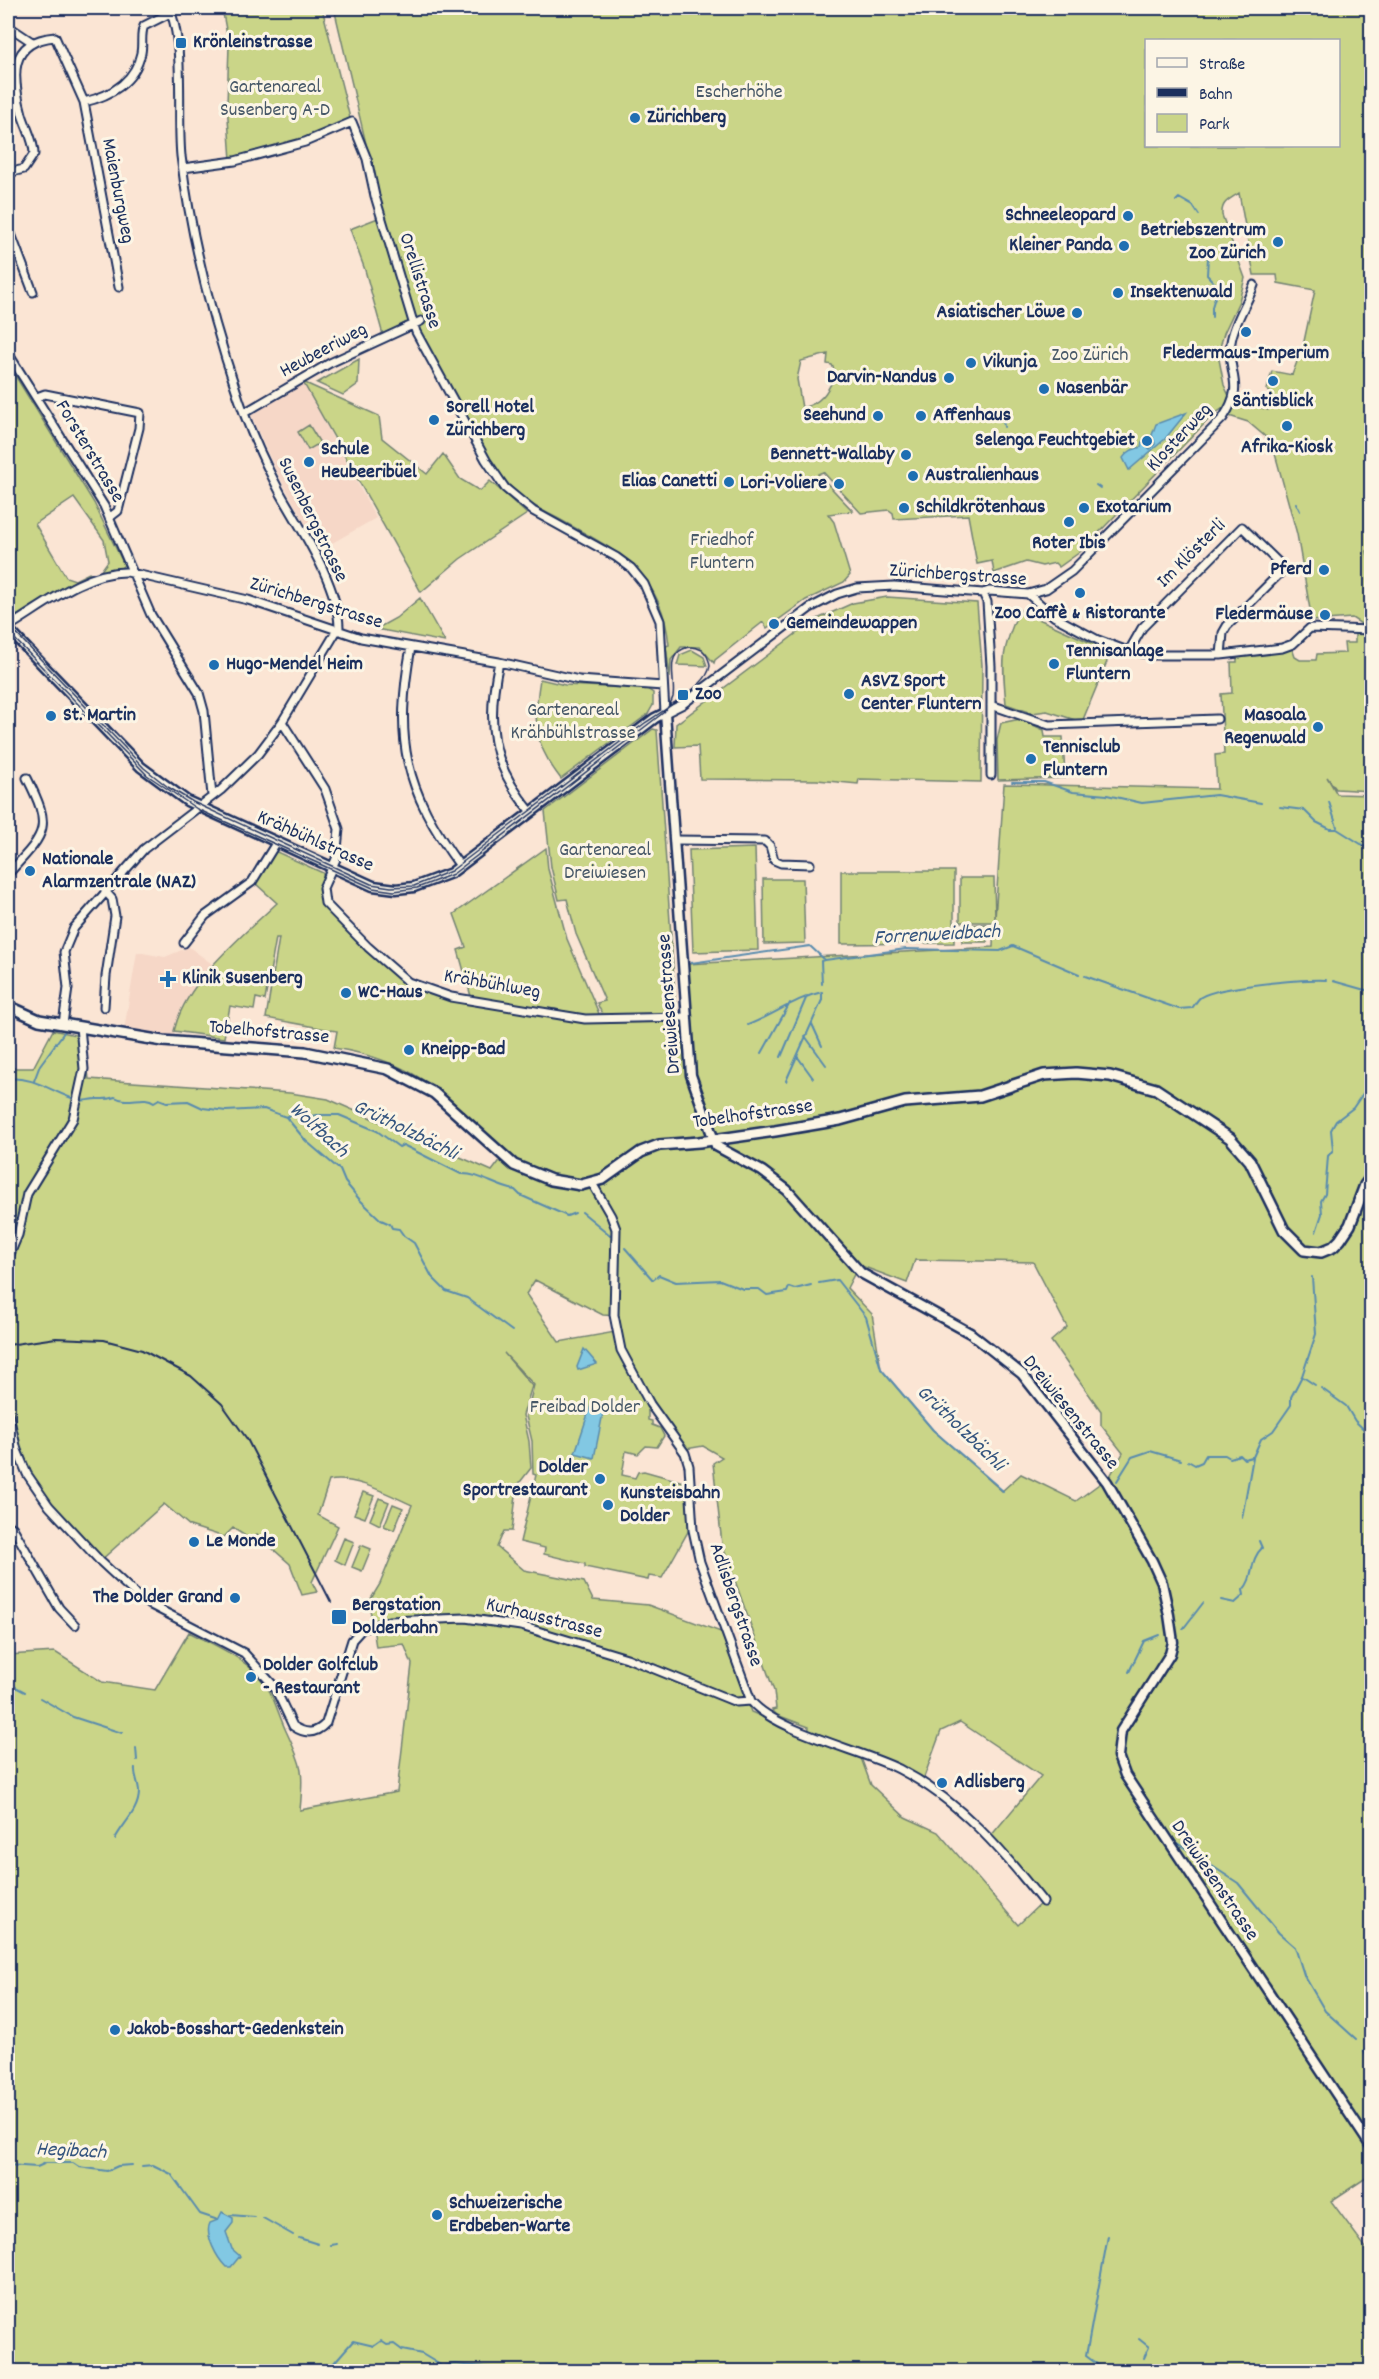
<svg xmlns="http://www.w3.org/2000/svg" width="1379" height="2379" font-family="Dekko,sans-serif">
<rect width="100%" height="100%" fill="#fbe5d4"/>
<filter id="ink" filterUnits="userSpaceOnUse"><feTurbulence type="fractalNoise" baseFrequency=".0167" numOctaves="2"/><feDisplacementMap in="SourceGraphic" scale="12" xChannelSelector="R" yChannelSelector="G"/><feConvolveMatrix kernelMatrix="1 2 1 2 8 2 1 2 1" color-interpolation-filters="sRGB"/></filter>
<g filter="url(#ink)">
<!-- built -->
<path fill="#f6d7c7" d="M303 382 376 518 320 550 275 469 251 415Z
M189 947 215 966 182 1006 173 1038 124 1030 137 952 165 957Z"/>
<!-- green -->
<path fill="#cad588" stroke="#728273" stroke-width="1.5" fill-rule="evenodd" d="M222 8H322L350 118 316 136 231 160 227 104 229 46Z
M334 8H1371L1372 551H1367L1372 579 1371 791 1336 789 1327 777 1337 794 1372 795V2174L1331 2201 1366 2248 1371 2262V2371H8V1906L12 1892 8 1890V1655L55 1652 102 1682 155 1690 189 1632C218 1647 254 1661 270 1692 276 1704 280 1718 286 1731 303 1767 304 1770 300 1810L397 1792 412 1664 404 1644 376 1647 369 1602 380 1584 412 1505C390 1495 354 1475 329 1481L318 1515 338 1526 312 1582 317 1592 302 1595 290 1564 257 1535 253 1541 233 1528 224 1537 190 1526 164 1504 100 1561 49 1506 27 1474 8 1411V1068H33L53 1030 84 1037 89 1079 290 1093 328 1099 492 1171 505 1154C446 1096 420 1062 334 1048L337 1031 266 1018 279 938H276L265 1000 256 998 254 1010 230 1006 224 1038 174 1031C185 982 242 936 277 903L255 883 273 853 277 852 323 873V903L392 973 407 984 443 998 584 1021 690 1022 687 964 993 947 994 922H960V878H994L995 919 1004 784 1217 789 1215 755 1224 754 1221 694 1232 693 1231 662H1237V657L1292 648 1295 657 1300 660H1316L1317 654 1345 653 1344 643H1355V633L1366 634V627L1352 618 1312 621 1297 534 1274 450 1268 439 1248 422 1229 416 1230 414 1222 409 1213 415 1080 552 1059 567 1055 563 1042 566 1026 562 994 573 992 561 977 564 968 515 894 519 893 513 889 510 861 513 823 472 818 474 853 511 828 514 834 522 850 575 844 582 806 600 767 628 763 622 715 660 714 663 700 647H681L671 660 670 678 666 646 669 645C662 571 616 550 557 518 545 512 529 504 518 494 476 454 448 385 420 334L414 318 383 335 365 270 350 229 383 216ZM1146 40H1338V146H1146ZM1239 193 1254 275H1277L1278 283 1315 290 1303 346 1292 375 1272 371 1267 390 1272 394 1268 410 1230 398 1224 385 1218 354 1224 333 1239 301 1245 278 1222 215C1221 202 1229 200 1239 193ZM828 354 827 364 832 365 836 374C828 390 823 403 802 408L797 379 801 361ZM915 1260 1033 1262 1067 1327 1051 1341 1101 1411V1425L1123 1453 1110 1476 1076 1501 1021 1474 1002 1491 933 1430 881 1369 872 1314 847 1288 859 1265 907 1283ZM535 1280 603 1315 619 1316 623 1347 653 1403 686 1449 703 1446 722 1457 713 1463 722 1544 774 1691 776 1709 772 1710 777 1715 809 1727 808 1736 751 1712 721 1632 648 1605 593 1600 584 1582 524 1570 497 1547 504 1531H512L517 1486 531 1468 529 1441 523 1415 532 1386 504 1353 534 1385 526 1416 532 1441 533 1474 536 1475 520 1542 545 1548 544 1554 585 1564V1567L648 1580 649 1576 662 1578 690 1528 687 1487 683 1482 644 1471 638 1472 635 1478 622 1475 626 1451 638 1454 646 1446 657 1447 664 1436 660 1428 652 1425V1421L648 1420V1404L625 1366 615 1332 559 1342 526 1294ZM960 1722 1041 1776 990 1837 975 1827 1041 1903 1018 1925 938 1832 905 1817 871 1785 860 1755 923 1780 941 1731Z
M359 359 358 384 343 395 317 383Z
M8 364 94 503 124 565 120 569 100 572 108 561 104 540 74 498 35 524 66 577 75 580 89 573 94 575 10 620Z
M303 382 379 416 382 438 427 474 443 454 460 479 480 491 490 481 527 514 460 559 421 592Z
M309 425 320 443 308 450 298 432Z
M887 597 977 603 982 665 981 782 859 779 858 784 817 780 700 779 698 746 675 747 676 724 813 621 853 603Z
M420 598 445 642 376 629 396 618Z
M1019 610 1111 652 1082 722 1047 711 1032 713 1006 704C1002 658 1001 653 1019 610Z
M692 650 704 657 707 666 677 665 680 655Z
M540 679 565 685 647 689 653 693V705L648 714 561 779C533 743 533 722 540 679Z
M1020 719 1044 730 1045 737H1063L1065 778 998 780 997 740 1001 723Z
M653 729 657 730 676 1010 666 1014 603 1016 597 1003 605 1001 576 934 567 899 559 900 551 867 545 811Z
M546 848 548 869 567 939 600 1016H584L555 1009 472 1000 458 950 466 947 454 914Z
M755 848 758 950 693 952 689 850Z
M841 871H954V943L841 944Z
M763 879H803L805 943 764 944Z
M987 924V942H962L961 925Z
M363 1492 374 1496 365 1518 354 1514Z
M379 1498 389 1502 380 1525 370 1520Z
M393 1504 403 1508 394 1530 384 1526Z
M344 1538 354 1542 345 1565 335 1560Z
M361 1545 371 1549 362 1571 352 1567Z"/>
<!-- water -->
<path fill="#82c8e3" stroke="#598bae" stroke-width="1.5" d="M1186 413 1165 439 1129 470 1123 458C1127 451 1134 449 1141 447L1142 442 1150 449 1155 444 1152 435 1156 424Z
M584 1349 597 1364 578 1370 577 1367Z
M591 1405 604 1408 594 1458 575 1453Z
M222 2212 233 2218V2223L226 2232 232 2249 240 2256 231 2267H226C217 2258 204 2235 210 2223L218 2220Z"/>
<g fill="none" stroke-linecap="round" stroke-linejoin="round">
<!-- stream -->
<path stroke="#598bae" stroke-width="2" d="M1176 201 1179 198 1193 206 1199 215
M1208 257 1207 275 1218 287 1212 307V317
M1364 352H1368
M999 415 1003 419 1004 427
M1096 485 1100 488
M1296 503 1300 511
M1012 782H1044L1073 792 1107 795 1142 803 1216 795 1261 803
M1329 802 1337 827
M1280 807 1304 810 1316 822 1330 829H1337L1372 851
M691 963 810 946 825 960 906 949 1000 951 1013 946 1079 974
M1085 976 1179 1009 1192 1008C1195 1005 1197 999 1201 997 1219 986 1303 979 1326 980
M1333 981 1365 990 1372 989
M822 984 821 961 824 960
M812 1024 822 1046
M748 1025C774 1015 795 998 822 992V1000L786 1081
M805 1036 826 1065
M762 1053 790 1003
M797 1056 813 1078
M781 1057 807 996
M8 1079C33 1075 55 1094 78 1100 84 1102 90 1099 97 1099 104 1099 107 1100 115 1097 128 1105 144 1094 154 1102L159 1099 167 1102 188 1101 203 1108 226 1111 264 1109 286 1117 306 1141 340 1170 345 1182 360 1200 381 1220 390 1224 392 1228 399 1229 404 1236 414 1243 432 1277 446 1291 467 1298 512 1331
M34 1081 40 1065 65 1031
M286 1117 295 1113 307 1117 316 1115H339L377 1131 399 1147 403 1145 461 1174C479 1173 496 1187 515 1190L520 1195 567 1216 575 1213
M582 1212 610 1235
M1316 1232 1322 1214 1321 1201 1325 1194 1328 1156 1333 1150 1331 1130 1336 1121 1353 1108 1368 1086V1077L1372 1075
M625 1248 653 1280 659 1275 676 1282 720 1280 743 1289H759L767 1295 787 1292 789 1287 795 1289 811 1285
M819 1283 837 1280 866 1317 881 1369 933 1430 1003 1491
M1303 1377 1315 1385
M1321 1388 1346 1406 1355 1421 1372 1437
M1188 1461 1195 1465 1202 1462 1206 1455H1225L1230 1458 1240 1455 1244 1459 1252 1457
M1117 1481 1132 1457 1150 1451 1181 1460
M1242 1518 1253 1457 1261 1439 1273 1431 1291 1405V1397L1302 1376 1316 1334 1312 1277
M1221 1600 1235 1603 1244 1595 1243 1590C1255 1577 1249 1560 1262 1548L1259 1541
M1183 1629 1203 1603
M1129 1672 1144 1641 1159 1635
M8 1683 25 1692
M40 1698 73 1717 122 1733
M136 1748 137 1760
M115 1839C123 1823 139 1811 139 1792 139 1783 134 1776 135 1768
M1177 1843 1238 1883 1279 1933 1295 1947 1304 1975 1325 2011 1356 2039
M1364 2051 1372 2068
M8 2165 37 2167 46 2163H73L79 2167 107 2171 118 2166 132 2165
M142 2166 153 2165 171 2174 200 2214 218 2220
M231 2215 254 2217
M263 2218 293 2235
M299 2238 318 2244
M330 2245 337 2244
M1139 2339 1149 2347 1144 2358
M1101 2367 1086 2356 1108 2236
M326 2372 353 2341 374 2346 381 2341 387 2345 394 2344 402 2350 422 2354 442 2366 455 2364 513 2370 551 2365 573 2372
M579 2372 609 2369 615 2372"/>
<defs>
<path id="minor" d="M8 26 32 42
M84 102C110 96 135 82 141 53 143 44 140 34 144 26L172 12
M183 168 235 161 305 142 352 122 367 159 375 196 416 332 486 460 505 488 533 511 616 557 631 568 644 584 660 621 665 713 683 704 810 608 837 594 857 588 894 586 983 593 989 591 1028 594 1055 617 1098 640 1125 650 1153 655H1221L1282 648 1293 644 1310 628 1372 630
M8 173 24 169 34 154C34 140 26 128 22 114 12 77 8 41 55 37L84 102 119 287
M8 226 33 292
M8 353 104 506 151 615 199 693 204 711 212 796
M37 397 45 394 140 413 139 428 118 511 109 518
M244 413 330 363 421 321
M983 593 987 602 991 666V775
M1028 594 1046 589 1072 571 1223 418C1247 382 1226 376 1231 342 1234 322 1247 304 1254 285
M8 627C42 607 85 571 127 572L248 600 361 638 499 662 579 680 663 686
M411 647C394 740 404 789 460 866
M1129 651 1142 628 1242 527 1282 566 1281 572 1227 626 1223 633 1221 655
M499 662C486 721 490 764 531 812
M991 705 1049 725 1217 719
M282 722 325 789 339 829 336 859 323 888 325 903 368 947 408 982 451 997 585 1019 687 1017
M675 840 765 841 770 846 774 860 781 863 810 864
M8 874C46 833 53 829 27 778
M184 943 205 916 252 882 276 843
M104 1007 106 976 115 916 112 899 105 891
M63 1024 68 988 64 952 74 928 144 849 221 790 258 754 282 722 339 627C338 584 302 531 281 494 265 464 250 432 239 399 212 320 191 239 181 156 177 115 185 42 169 8
M592 1183 611 1216 616 1229 614 1315 621 1350 650 1404 685 1453 689 1466 693 1530 700 1562 751 1701C775 1731 861 1750 899 1769 959 1800 1002 1850 1043 1902
M8 1259 18 1235 27 1194 73 1119 84 1069 80 1027
M8 1412 17 1450 27 1474 49 1506 100 1561 143 1601 244 1653 274 1686 293 1726C306 1735 316 1734 326 1723L352 1640 362 1629 389 1621 465 1618 521 1626 627 1658 736 1702 751 1701
M8 1525 13 1528 59 1608 75 1625"/>
<path id="tertiary" d="M8 629 141 767 187 801 373 886 396 889 414 887 451 873 655 718 665 713 691 1075 716 1146 762 1171 787 1190 861 1273 970 1333 1022 1374 1107 1482 1152 1561 1162 1583 1169 1615 1173 1642 1170 1654 1121 1731 1118 1756 1125 1775 1372 2148"/>
<path id="secondary" d="M8 1006 39 1020 163 1041 305 1052 388 1069 434 1093 514 1165 551 1180 581 1185 603 1179 641 1152 659 1145 699 1142 775 1131 840 1120 905 1102 980 1096 1044 1075 1076 1073 1110 1076 1156 1089 1230 1138 1250 1161 1284 1230 1304 1250 1321 1252 1333 1247 1340 1240 1350 1225 1365 1185 1372 1176"/>
</defs>
<!-- minor casing -->
<use href="#minor" stroke="#1b2f5e" stroke-width="11"/>
<!-- tertiary casing -->
<use href="#tertiary" stroke="#1b2f5e" stroke-width="13"/>
<!-- secondary casing -->
<use href="#secondary" stroke="#1b2f5e" stroke-width="14"/>
<!-- minor -->
<use href="#minor" stroke="#fcf5e5" stroke-width="7"/>
<!-- tertiary -->
<use href="#tertiary" stroke="#fcf5e5" stroke-width="8"/>
<!-- secondary -->
<use href="#secondary" stroke="#fcf5e5" stroke-width="9"/>
<!-- tram -->
<path stroke="#1b2f5e" stroke-width="1.5" d="M8 625 144 768 168 787 193 802 371 884 391 887 414 886 451 871 645 723C654 717 662 712 670 706 683 695 707 684 710 666 709 659 707 654 702 650 696 647 689 646 683 649 665 657 676 681 673 697 671 703 668 708 663 713L453 874 417 888 394 891 373 888 197 809 147 775 8 632"/>
<!-- rail -->
<path stroke="#1b2f5e" stroke-width="2" d="M8 1345 56 1338 104 1340 142 1350 191 1376 222 1404 247 1439 331 1602"/>
</g>
</g>
<!-- markers -->
<g fill="#1f6fb2" stroke="#fcf5e5" stroke-width="2">
<rect x="175" y="37" width="12" height="12" rx="3"/>
<circle cx="635" cy="118" r="6"/>
<circle cx="1128" cy="216" r="6"/>
<circle cx="1278" cy="242" r="6"/>
<circle cx="1124" cy="246" r="6"/>
<circle cx="1118" cy="293" r="6"/>
<circle cx="1077" cy="313" r="6"/>
<circle cx="1246" cy="332" r="6"/>
<circle cx="971" cy="363" r="6"/>
<circle cx="949" cy="378" r="6"/>
<circle cx="1273" cy="381" r="6"/>
<circle cx="1044" cy="389" r="6"/>
<circle cx="878" cy="416" r="6"/>
<circle cx="921" cy="416" r="6"/>
<circle cx="434" cy="420" r="6"/>
<circle cx="1287" cy="426" r="6"/>
<circle cx="1147" cy="441" r="6"/>
<circle cx="906" cy="455" r="6"/>
<circle cx="309" cy="462" r="6"/>
<circle cx="913" cy="476" r="6"/>
<circle cx="729" cy="482" r="6"/>
<circle cx="839" cy="484" r="6"/>
<circle cx="904" cy="508" r="6"/>
<circle cx="1084" cy="508" r="6"/>
<circle cx="1069" cy="522" r="6"/>
<circle cx="1324" cy="570" r="6"/>
<circle cx="1080" cy="593" r="6"/>
<circle cx="1325" cy="615" r="6"/>
<circle cx="774" cy="624" r="6"/>
<circle cx="1054" cy="664" r="6"/>
<circle cx="214" cy="665" r="6"/>
<circle cx="849" cy="694" r="6"/>
<rect x="677" y="689" width="12" height="12" rx="3"/>
<circle cx="51" cy="716" r="6"/>
<circle cx="1318" cy="727" r="6"/>
<circle cx="1031" cy="759" r="6"/>
<circle cx="30" cy="871" r="6"/>
<path d="M165 970h6v6h6v6h-6v6h-6v-6h-6v-6h6z"/>
<circle cx="346" cy="993" r="6"/>
<circle cx="409" cy="1050" r="6"/>
<circle cx="600" cy="1479" r="6"/>
<circle cx="608" cy="1505" r="6"/>
<circle cx="194" cy="1542" r="6"/>
<circle cx="235" cy="1598" r="6"/>
<rect x="331" y="1609" width="16" height="16" rx="3"/>
<circle cx="251" cy="1677" r="6"/>
<circle cx="942" cy="1783" r="6"/>
<circle cx="115" cy="2030" r="6"/>
<circle cx="437" cy="2215" r="6"/>
</g>
<g text-anchor="middle" dominant-baseline="central" stroke-width="6" stroke-linejoin="round" paint-order="stroke">
<!-- poi labels -->
<g font-size="20" font-weight="bold" fill="#1b2f5e" stroke="#fcf5e5" text-anchor="start">
<text x="193" y="43">Krönleinstrasse</text>
<text x="647" y="118">Zürichberg</text>
<text x="1116" y="216" text-anchor="end">Schneeleopard</text>
<text x="1266" y="231" text-anchor="end">Betriebszentrum<tspan x="1266" dy="23">Zoo Zürich</tspan></text>
<text x="1112" y="246" text-anchor="end">Kleiner Panda</text>
<text x="1130" y="293">Insektenwald</text>
<text x="1065" y="313" text-anchor="end">Asiatischer Löwe</text>
<text x="1246" y="354" text-anchor="middle">Fledermaus-Imperium</text>
<text x="983" y="363">Vikunja</text>
<text x="937" y="378" text-anchor="end">Darvin-Nandus</text>
<text x="1056" y="389">Nasenbär</text>
<text x="1273" y="402" text-anchor="middle">Säntisblick</text>
<text x="446" y="408">Sorell Hotel<tspan x="446" dy="23">Zürichberg</tspan></text>
<text x="866" y="416" text-anchor="end">Seehund</text>
<text x="933" y="416">Affenhaus</text>
<text x="1135" y="441" text-anchor="end">Selenga Feuchtgebiet</text>
<text x="1287" y="448" text-anchor="middle">Afrika-Kiosk</text>
<text x="321" y="450">Schule<tspan x="321" dy="23">Heubeeribüel</tspan></text>
<text x="894" y="455" text-anchor="end">Bennett-Wallaby</text>
<text x="925" y="476">Australienhaus</text>
<text x="717" y="482" text-anchor="end">Elias Canetti</text>
<text x="827" y="484" text-anchor="end">Lori-Voliere</text>
<text x="916" y="508">Schildkrötenhaus</text>
<text x="1096" y="508">Exotarium</text>
<text x="1069" y="544" text-anchor="middle">Roter Ibis</text>
<text x="1312" y="570" text-anchor="end">Pferd</text>
<text x="1080" y="614" text-anchor="middle">Zoo Caffè &amp; Ristorante</text>
<text x="1313" y="615" text-anchor="end">Fledermäuse</text>
<text x="786" y="624">Gemeindewappen</text>
<text x="1066" y="652">Tennisanlage<tspan x="1066" dy="23">Fluntern</tspan></text>
<text x="226" y="665">Hugo-Mendel Heim</text>
<text x="861" y="682">ASVZ Sport<tspan x="861" dy="23">Center Fluntern</tspan></text>
<text x="695" y="695">Zoo</text>
<text x="63" y="716">St. Martin</text>
<text x="1306" y="716" text-anchor="end">Masoala<tspan x="1306" dy="23">Regenwald</tspan></text>
<text x="1043" y="748">Tennisclub<tspan x="1043" dy="23">Fluntern</tspan></text>
<text x="42" y="860">Nationale<tspan x="42" dy="23">Alarmzentrale (NAZ)</tspan></text>
<text x="182" y="979">Klinik Susenberg</text>
<text x="358" y="993">WC-Haus</text>
<text x="421" y="1050">Kneipp-Bad</text>
<text x="588" y="1468" text-anchor="end">Dolder<tspan x="588" dy="23">Sportrestaurant</tspan></text>
<text x="620" y="1494">Kunsteisbahn<tspan x="620" dy="23">Dolder</tspan></text>
<text x="206" y="1542">Le Monde</text>
<text x="223" y="1598" text-anchor="end">The Dolder Grand</text>
<text x="352" y="1606">Bergstation<tspan x="352" dy="23">Dolderbahn</tspan></text>
<text x="263" y="1666">Dolder Golfclub<tspan x="263" dy="23">- Restaurant</tspan></text>
<text x="954" y="1783">Adlisberg</text>
<text x="127" y="2030">Jakob-Bosshart-Gedenkstein</text>
<text x="449" y="2204">Schweizerische<tspan x="449" dy="23">Erdbeben-Warte</tspan></text>
</g>
<!-- park labels -->
<g font-size="20" fill="#475868" stroke="#fcf5e5">
<text x="275" y="88">Gartenareal<tspan x="275" dy="23">Susenberg A-D</tspan></text>
<text x="739" y="93">Escherhöhe</text>
<text x="1090" y="356">Zoo Zürich</text>
<text x="722" y="541">Friedhof<tspan x="722" dy="23">Fluntern</tspan></text>
<text x="573" y="711">Gartenareal<tspan x="573" dy="23">Krähbühlstrasse</tspan></text>
<text x="605" y="851">Gartenareal<tspan x="605" dy="23">Dreiwiesen</tspan></text>
<text x="585" y="1408">Freibad Dolder</text>
</g>
<!-- street labels -->
<g font-size="20" fill="#1b2f5e" stroke="#fcf5e5">
<text transform="translate(117 191) rotate(79)">Maienburgweg</text>
<text transform="translate(419 281) rotate(72)">Orellistrasse</text>
<text transform="translate(324 351) rotate(-28)">Heubeeriweg</text>
<text transform="translate(1180 438) rotate(-47)">Klosterweg</text>
<text transform="translate(89 452) rotate(59)">Forsterstrasse</text>
<text transform="translate(312 520) rotate(64)">Susenbergstrasse</text>
<text transform="translate(1192 554) rotate(-45)">Im Klösterli</text>
<text transform="translate(958 576) rotate(4)">Zürichbergstrasse</text>
<text transform="translate(316 604) rotate(17)">Zürichbergstrasse</text>
<text transform="translate(315 842) rotate(24)">Krähbühlstrasse</text>
<text transform="translate(492 985) rotate(10)">Krähbühlweg</text>
<text transform="translate(670 1004) rotate(-94)">Dreiwiesenstrasse</text>
<text transform="translate(269 1033) rotate(5)">Tobelhofstrasse</text>
<text transform="translate(753 1115) rotate(-8)">Tobelhofstrasse</text>
<text transform="translate(1070 1413) rotate(51)">Dreiwiesenstrasse</text>
<text transform="translate(735 1605) rotate(71)">Adlisbergstrasse</text>
<text transform="translate(544 1619) rotate(14)">Kurhausstrasse</text>
<text transform="translate(1214 1881) rotate(56)">Dreiwiesenstrasse</text>
</g>
<!-- water labels -->
<g font-size="21" font-style="italic" fill="#35557f" stroke="#fcf5e5">
<text transform="translate(937 936) rotate(-3)">Forrenweidbach</text>
<text transform="translate(318 1131) rotate(42)">Wolfbach</text>
<text transform="translate(405 1131) rotate(26)">Grütholzbächli</text>
<text transform="translate(960 1429) rotate(44)">Grütholzbächli</text>
<text transform="translate(71 2152) rotate(3)">Hegibach</text>
</g>
</g>
<!-- margin -->
<rect width="1379" height="2379" fill="none" stroke="#fcf5e5" stroke-width="30"/>
<rect x="15" y="15" width="1349" height="2349" fill="none" stroke="#1b2f5e" stroke-width="2" filter="url(#ink)"/>
<!-- legend -->
<rect x="1145" y="39" width="195" height="108" fill="#fcf5e5" stroke="#a2a6af" stroke-width="1.5"/>
<rect x="1157" y="58" width="30" height="9" fill="#fcf5e5" stroke="#a2a6af" stroke-width="1.5"/>
<text x="1199" y="69" font-size="18" fill="#1b2f5e">Straße</text>
<rect x="1157" y="88" width="30" height="9" fill="#1b2f5e" stroke="#a2a6af" stroke-width="1.5"/>
<text x="1199" y="99" font-size="18" fill="#1b2f5e">Bahn</text>
<rect x="1157" y="114" width="30" height="18" fill="#cad588" stroke="#a2a6af" stroke-width="1.5"/>
<text x="1199" y="129" font-size="18" fill="#1b2f5e">Park</text>
</svg>
